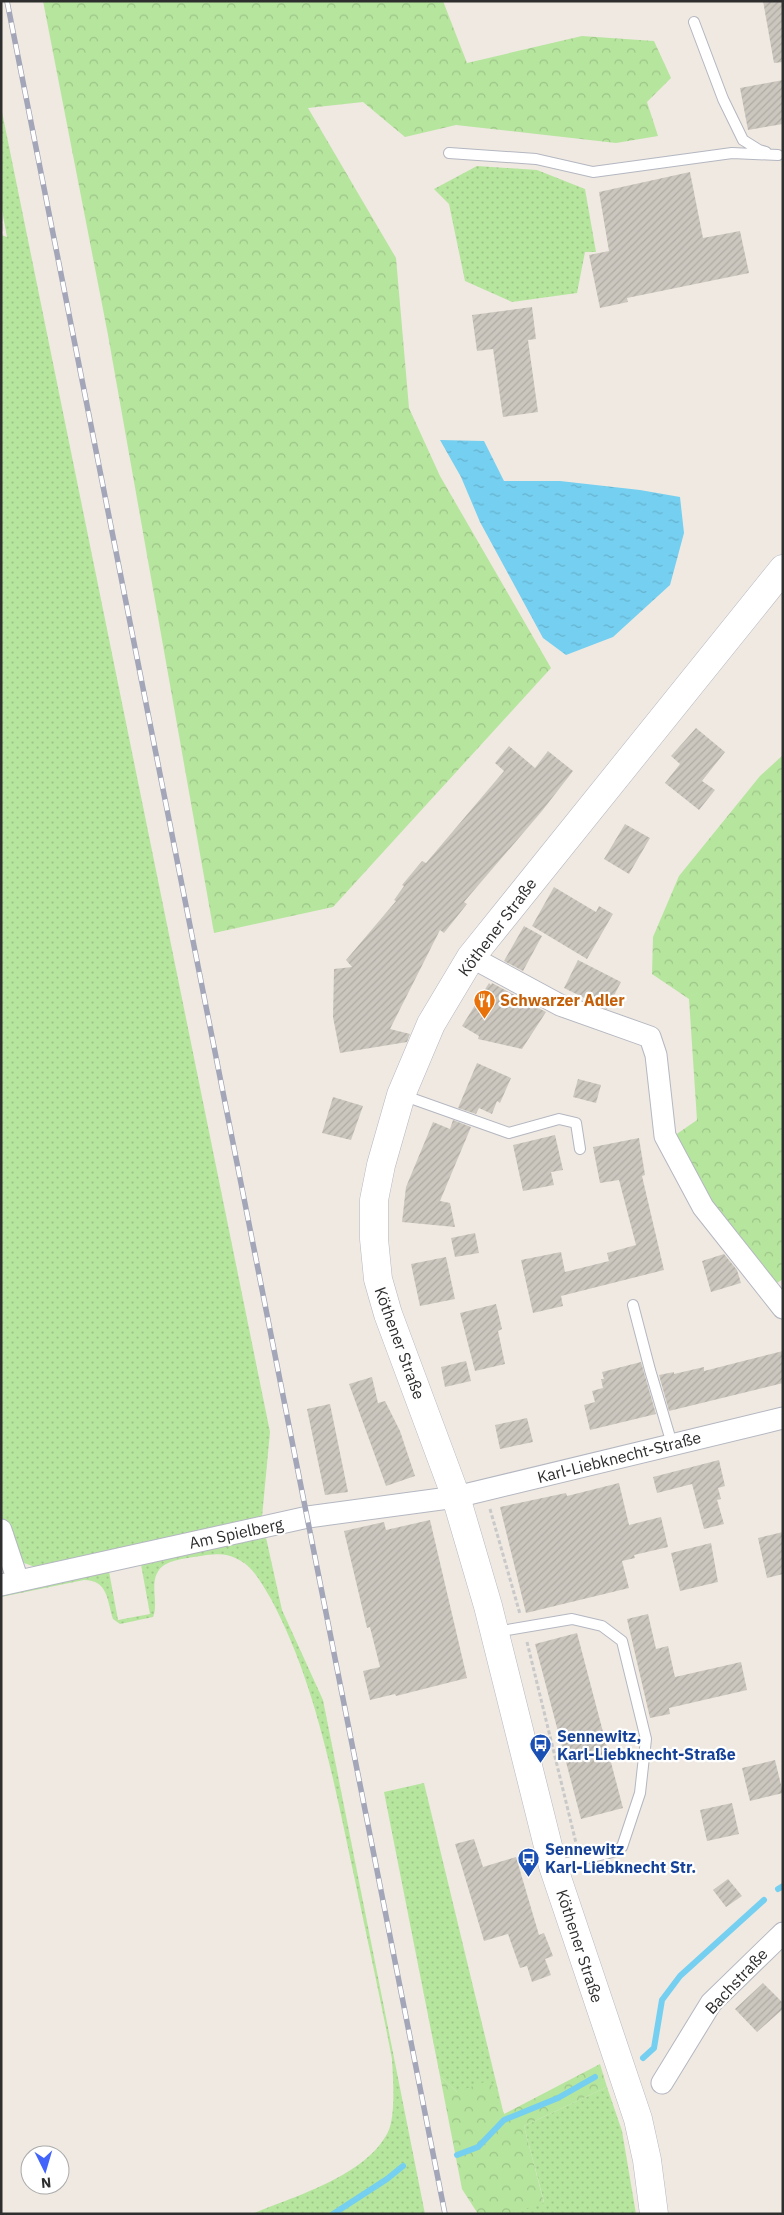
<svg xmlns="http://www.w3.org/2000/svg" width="784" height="2215" font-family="'IBM Plex Sans',sans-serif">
<defs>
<pattern id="grass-dots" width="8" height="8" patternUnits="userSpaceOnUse" patternTransform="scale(1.25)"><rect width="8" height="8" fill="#b6e59e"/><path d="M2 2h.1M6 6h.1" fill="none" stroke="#9dc588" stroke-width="1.8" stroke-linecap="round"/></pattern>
<pattern id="forest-crowns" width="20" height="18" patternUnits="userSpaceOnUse" patternTransform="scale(1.25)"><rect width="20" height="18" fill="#b6e59e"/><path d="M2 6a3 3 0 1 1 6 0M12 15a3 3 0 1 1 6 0" fill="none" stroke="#9dc588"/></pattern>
<pattern id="water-ripples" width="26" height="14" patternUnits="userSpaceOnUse" patternTransform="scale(1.25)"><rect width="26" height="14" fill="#75cff0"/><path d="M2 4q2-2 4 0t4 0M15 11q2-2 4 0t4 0" fill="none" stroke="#66b2ce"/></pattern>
<pattern id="building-hatch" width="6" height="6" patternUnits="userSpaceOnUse" patternTransform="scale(1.25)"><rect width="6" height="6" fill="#cbc7bf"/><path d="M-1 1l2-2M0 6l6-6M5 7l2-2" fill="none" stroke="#afaba4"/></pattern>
</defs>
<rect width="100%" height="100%" fill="#efe9e1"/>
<!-- grass -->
<path fill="url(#grass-dots)" d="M1 107 270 1432 262 1517 38 1568 21 1562 1 1520V235L7 237 1 205Z
M477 166 537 170 585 189 596 252H585L577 293 512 302 465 281 449 204 434 189Z
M265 1533 282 1610 323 1700 425 2214H252C295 2196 366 2176 388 2132 396 2116 393 2077 392 2059 381 2001 368 1943 356 1885 335 1789 318 1687 271 1599 263 1586 255 1569 241 1561 229 1553 215 1553 201 1556 189 1558 167 1559 159 1570 149 1583 159 1603 153 1617L120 1624 113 1619C107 1600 108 1580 84 1580L1 1597V1589L108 1566 118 1620 150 1614 140 1559Z
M424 1783 504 2115 457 2092 440 2076 384 1792Z
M607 2087 622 2131 636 2214H508L544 2202 524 2126Z"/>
<!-- forest -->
<path fill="url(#forest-crowns)" d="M43 1H443L467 63 582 36 654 41 671 78 647 102 658 136 616 143 456 125 405 137 363 102 308 108 396 258 409 408 440 476 551 668 333 907 214 933 108 335Z
M783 755V1279L774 1285 713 1210 671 1138 697 1120 689 999 652 974 653 937 679 876 760 776Z
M600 2064 607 2087 524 2126 544 2203 508 2214H478L462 2189 440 2076 457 2092 490 2080 504 2114Z"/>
<!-- water -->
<path fill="url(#water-ripples)" d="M440 440 484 441 504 481H560L640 490 680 497 684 533 670 585 613 637 566 655 543 638 480 522 461 477Z"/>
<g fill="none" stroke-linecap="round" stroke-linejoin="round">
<!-- stream -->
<path stroke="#75cff0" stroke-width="6" d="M778 1889 783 1886
M643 2058 654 2048 662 2000 680 1976 764 1900
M457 2155 478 2147 504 2120 558 2098 595 2077
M333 2214 387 2179 403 2166"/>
</g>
<!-- building -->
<path fill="url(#building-hatch)" d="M763 1H783V62L774 63Z
M783 80V124L748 130 740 88Z
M690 172 703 238 740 231 749 273 627 298 628 302 600 308 589 255 609 251 599 192Z
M532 307 536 339 528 340 538 412 503 417 493 349 477 351 472 315Z
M696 728 725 752 702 781 715 790 699 810 665 783 680 764 671 756Z
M509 746 535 768 548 751 573 771 542 811 464 902 467 904 444 933 440 930 390 1029 410 1034 407 1042 340 1053 333 1017 334 969 352 967 346 960 396 901 394 900 404 886 402 885 422 861 426 863 504 771 495 763Z
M625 824 650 838 629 874 604 859Z
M554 887 596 912 599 906 613 914 587 959 532 926Z
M524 926 542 936 523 971 504 961Z
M578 960 621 982 607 1009 564 988Z
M489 983 491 985 492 983 546 1012 522 1049 478 1039 479 1036 462 1026Z
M477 1063 511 1078 500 1103 497 1101 492 1114 479 1108 476 1114 458 1108Z
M578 1079 601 1085 596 1103 573 1097Z
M333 1097 363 1106 351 1140 322 1133Z
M453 1120 471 1127 440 1201 450 1203 455 1227 402 1222 406 1187 433 1122 450 1129Z
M555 1135 563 1170 551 1172 554 1185 523 1191 513 1145Z
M639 1138 645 1175 642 1176 664 1270 561 1296 563 1306 533 1313 521 1260 561 1252 565 1272 609 1261 607 1253 636 1245 619 1180 600 1183 593 1147Z
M475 1233 479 1253 455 1257 451 1238Z
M724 1254 737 1270 741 1283 711 1292 702 1261Z
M446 1257 455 1299 420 1306 411 1264Z
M496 1304 502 1329 498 1331 505 1364 475 1371 460 1313Z
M783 1351V1383L669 1411 659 1375 674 1372V1374L704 1367V1371Z
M466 1361 471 1381 445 1387 441 1367Z
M641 1362 656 1414 590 1430 584 1405 595 1402 592 1391 603 1388 601 1379H604L602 1372Z
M372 1377 378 1403 385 1401 400 1431 415 1476 386 1486 349 1384Z
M330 1404 348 1492 325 1495 307 1409Z
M527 1418 533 1442 500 1449 495 1425Z
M719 1460 725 1486 718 1488 721 1499 717 1500 724 1524 704 1529 692 1484 657 1493 653 1477Z
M619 1483 629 1525 661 1517 668 1547 634 1555 635 1558 622 1561 629 1588 526 1613 500 1507 566 1493 567 1496Z
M430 1520 467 1678 396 1696 395 1694 370 1700 363 1671 380 1667 370 1627 367 1628 344 1531 384 1522 386 1530Z
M783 1532V1574L767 1578 758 1538Z
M711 1543 718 1582 680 1591 671 1553Z
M648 1614 656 1649 668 1646 675 1677 741 1662 747 1690 669 1708 670 1714 650 1718 627 1619Z
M577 1633 623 1808 581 1819 535 1644Z
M775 1760 783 1793 750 1801 742 1768Z
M732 1803 739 1834 707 1841 700 1810Z
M474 1839 483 1867 516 1857 539 1935 544 1933 553 1956 545 1959 551 1975 532 1982 527 1966 520 1968 508 1934 484 1941 455 1844Z
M728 1879 742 1896 726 1907 713 1890Z
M763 1983 783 2003V2009L757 2032 735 2009Z"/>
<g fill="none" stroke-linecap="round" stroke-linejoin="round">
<defs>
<path id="lane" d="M694 22 723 99 743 140 759 150 766 152
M449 153 536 159 593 172 732 153 778 155
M402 1095 509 1133 559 1119 576 1123 580 1149
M633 1305 650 1370 672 1444
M496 1632 572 1619 602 1626 622 1641 646 1739 640 1793 622 1847 613 1852 554 1866"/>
<path id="street" d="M471 957 560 1005 650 1037 656 1055 665 1136 703 1207 783 1308
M1 1530 18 1581
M1 1585 308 1517 456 1497 783 1418
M662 2083 711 2003 783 1933"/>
<path id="secondary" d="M654 2214 647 2160 638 2119 553 1866 488 1606 456 1497 388 1314 378 1279 374 1239V1200L381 1165 401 1095 431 1024 471 957 783 569"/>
</defs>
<!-- lane casing -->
<use href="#lane" stroke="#b4b7c1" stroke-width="12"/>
<!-- street casing -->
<use href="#street" stroke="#b4b7c1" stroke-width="23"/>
<!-- secondary casing -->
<use href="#secondary" stroke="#b4b7c1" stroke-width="29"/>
<!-- path -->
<path stroke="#c9c9c9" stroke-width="3" stroke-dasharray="4 2.5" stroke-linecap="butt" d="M490 1509 520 1614
M527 1642 577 1847"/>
<!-- lane -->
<use href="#lane" stroke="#fff" stroke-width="10"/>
<!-- street -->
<use href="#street" stroke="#fff" stroke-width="21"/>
<!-- secondary -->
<use href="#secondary" stroke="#fff" stroke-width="28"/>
<defs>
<path id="rail" d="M7 1 445 2214"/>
</defs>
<!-- rail casing -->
<use href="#rail" stroke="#a3a6b8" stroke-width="5.5"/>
<!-- rail -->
<use href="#rail" stroke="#fff" stroke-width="4" stroke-dasharray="11" stroke-linecap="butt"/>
</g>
<!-- icons -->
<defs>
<symbol id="restaurant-pin" viewBox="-11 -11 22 30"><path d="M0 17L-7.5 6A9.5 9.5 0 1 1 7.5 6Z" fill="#e8710a" stroke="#fff"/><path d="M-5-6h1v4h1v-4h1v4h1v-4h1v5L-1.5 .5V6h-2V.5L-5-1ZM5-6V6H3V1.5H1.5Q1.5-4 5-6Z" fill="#fff"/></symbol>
<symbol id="bus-pin" viewBox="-11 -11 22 30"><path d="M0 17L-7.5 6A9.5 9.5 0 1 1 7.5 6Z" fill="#1a4fb4" stroke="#fff"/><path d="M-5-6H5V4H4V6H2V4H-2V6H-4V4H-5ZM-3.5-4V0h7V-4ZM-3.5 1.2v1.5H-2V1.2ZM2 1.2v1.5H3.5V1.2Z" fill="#fff"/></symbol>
</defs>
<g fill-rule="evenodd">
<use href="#restaurant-pin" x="472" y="988" width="25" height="34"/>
<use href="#bus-pin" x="528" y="1732" width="25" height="34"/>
<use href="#bus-pin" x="516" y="1846" width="25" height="34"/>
</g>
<g text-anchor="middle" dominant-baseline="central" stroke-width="4.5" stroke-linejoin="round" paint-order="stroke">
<!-- street labels -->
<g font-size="16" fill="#2e2e2e" stroke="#fff">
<text transform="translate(497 927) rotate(-53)">Köthener Straße</text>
<text transform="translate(400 1343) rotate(70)">Köthener Straße</text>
<text transform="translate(619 1457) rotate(-14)">Karl-Liebknecht-Straße</text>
<text transform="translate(236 1533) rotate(-12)">Am Spielberg</text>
<text transform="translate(580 1946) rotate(72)">Köthener Straße</text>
<text transform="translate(736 1981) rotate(-47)">Bachstraße</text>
</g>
<!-- food labels -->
<g font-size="16" font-weight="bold" fill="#c56008" stroke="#fff" text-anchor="start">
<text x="500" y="1000">Schwarzer Adler</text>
</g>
<!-- transit labels -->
<g font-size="16" font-weight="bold" fill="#164399" stroke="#fff" text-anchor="start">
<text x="557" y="1736">Sennewitz,<tspan x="557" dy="18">Karl-Liebknecht-Straße</tspan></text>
<text x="545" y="1849">Sennewitz<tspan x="545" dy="18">Karl-Liebknecht Str.</tspan></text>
</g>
</g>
<!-- border -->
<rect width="784" height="2215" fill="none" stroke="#2e2e2e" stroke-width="5"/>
<!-- north arrow -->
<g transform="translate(45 2170) rotate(175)"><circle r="24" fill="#ffffff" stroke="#ababab"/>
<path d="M0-4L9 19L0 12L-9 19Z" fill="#4264fb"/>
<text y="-8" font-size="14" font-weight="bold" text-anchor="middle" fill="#2e2e2e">N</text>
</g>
</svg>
